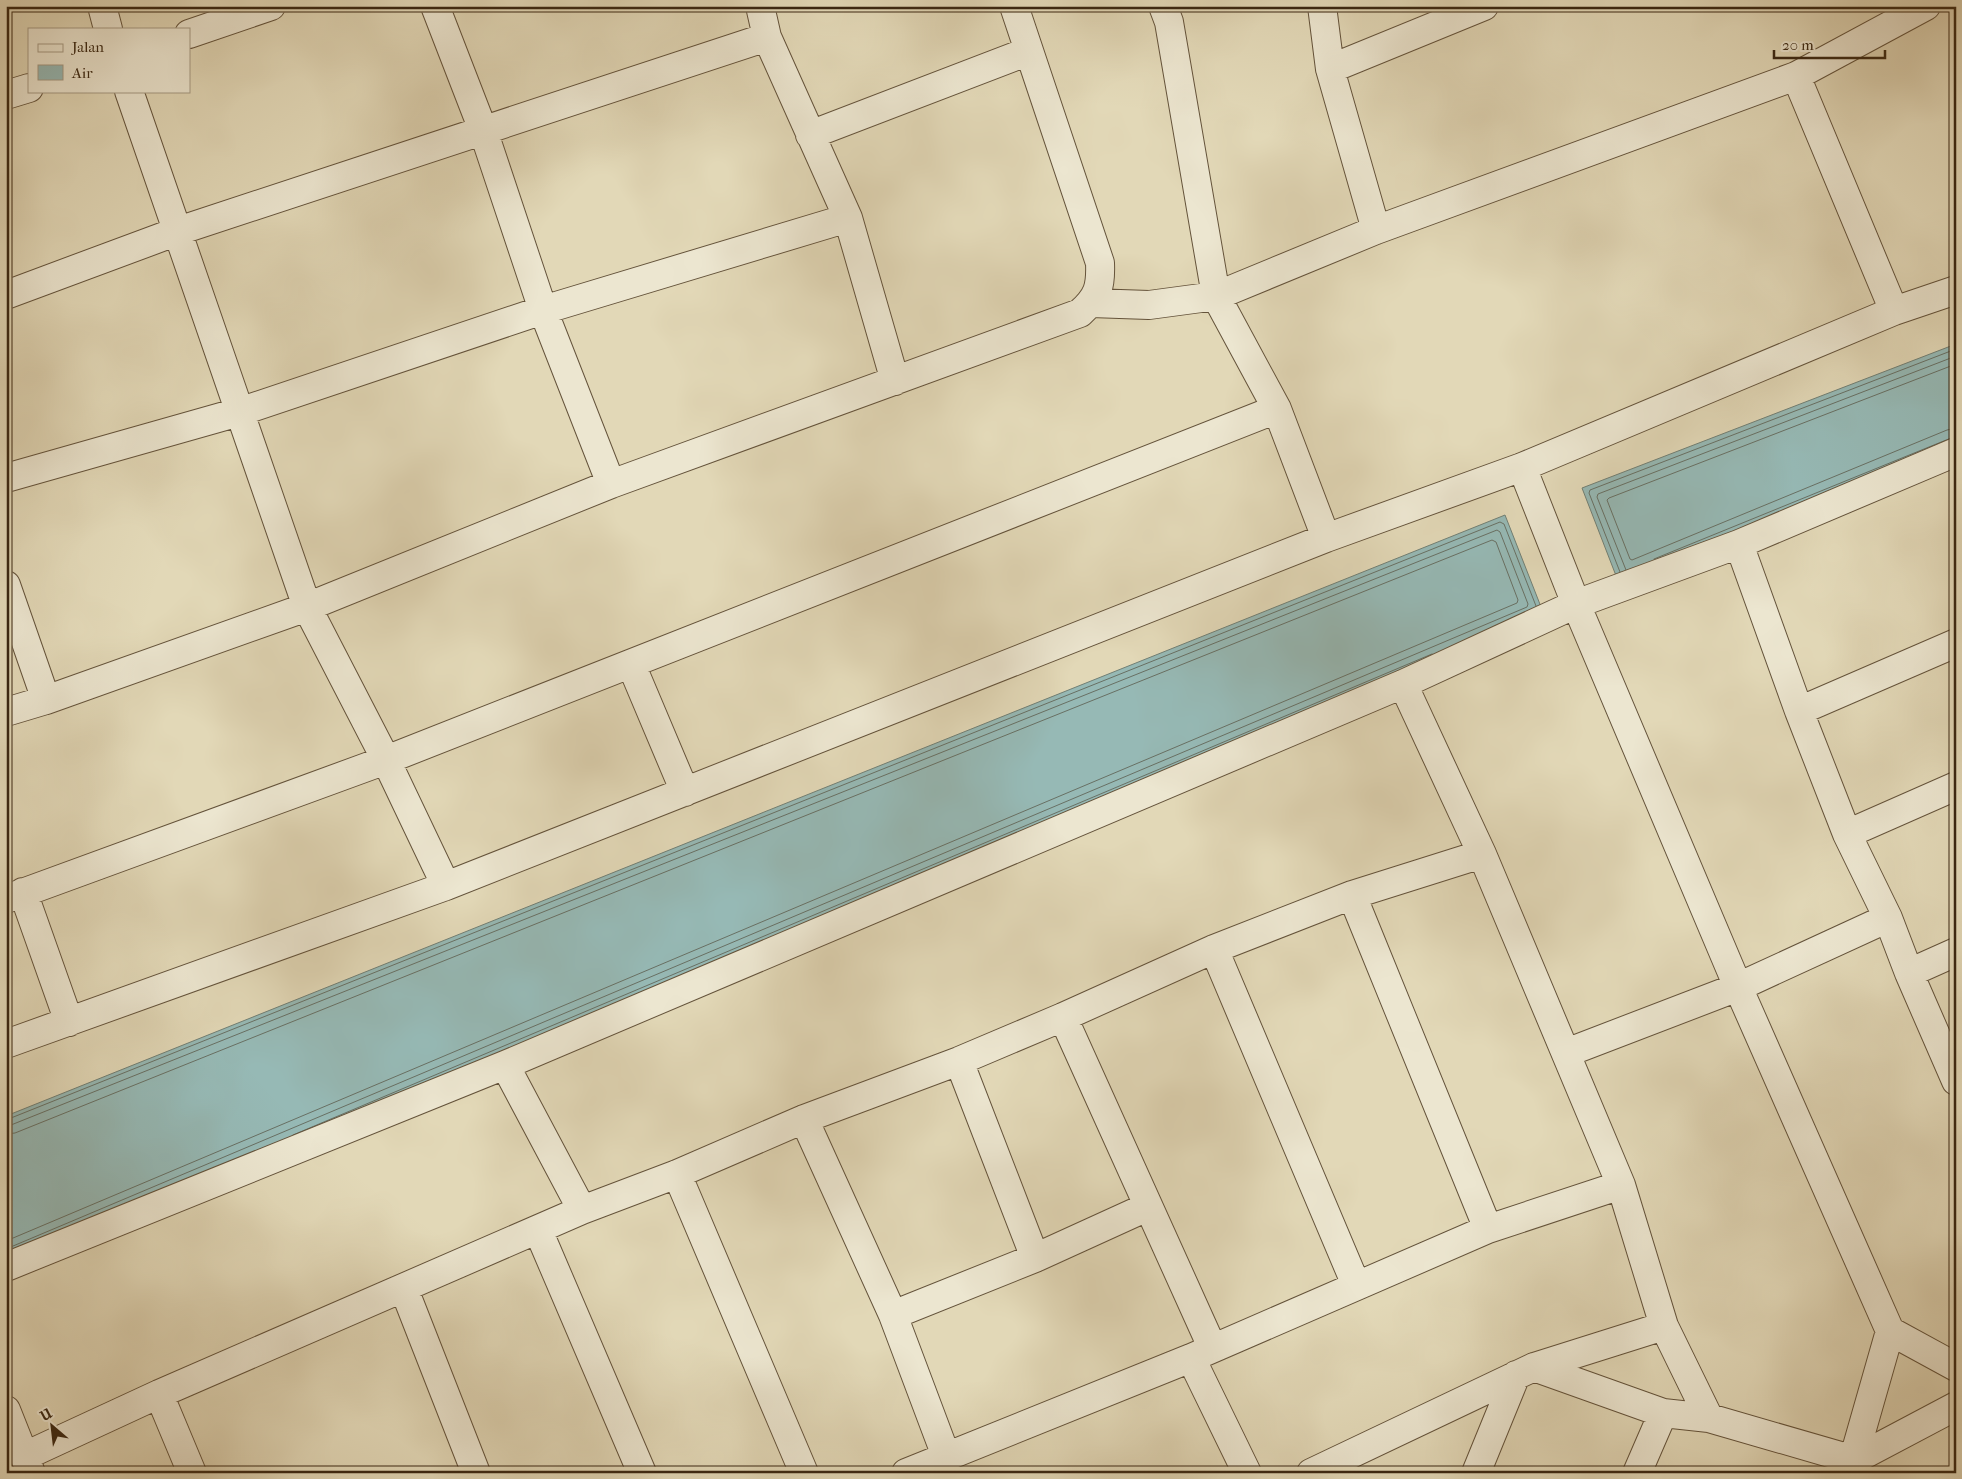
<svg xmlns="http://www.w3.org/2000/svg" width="1962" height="1479" font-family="'IM FELL French Canon',serif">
<rect width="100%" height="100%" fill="#e2d8b7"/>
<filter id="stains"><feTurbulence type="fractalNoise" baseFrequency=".004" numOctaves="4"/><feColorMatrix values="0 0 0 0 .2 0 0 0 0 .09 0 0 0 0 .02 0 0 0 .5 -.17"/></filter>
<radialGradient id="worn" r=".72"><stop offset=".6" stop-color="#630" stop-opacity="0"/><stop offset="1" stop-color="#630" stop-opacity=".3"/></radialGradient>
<!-- water -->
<path fill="#96b9b5" stroke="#717f74" d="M1956 344V446L1620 586 1582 488Z
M1505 515 1543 612 6 1261V1116Z"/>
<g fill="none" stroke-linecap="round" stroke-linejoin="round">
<!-- shore -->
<path stroke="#687064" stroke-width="1" d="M1956 364 1609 498 1607 500 1630 559 1632 560 1947 430 1956 428
M1654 559 1956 436
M1626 570 1597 497 1598 494 1956 356
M1620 572 1589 493 1590 490 1956 349
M6 1120 1500 522 1504 524 1536 606
M6 1127 1497 530 1500 532 1528 604 1527 607 6 1249
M6 1134 15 1133 1492 540 1496 542 1518 600 1517 603 6 1241
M293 1135 1432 654"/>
<!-- stream -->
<path stroke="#717f74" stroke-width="11" d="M6 1467 9 1473"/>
<defs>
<path id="minor" d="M102 6 108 29
M435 6 483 130 543 310 611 484
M760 6 767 37 848 218 895 381
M1163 6 1169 22 1216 296 1277 409 1326 538
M1322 6 1330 69 1376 230
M189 34 271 6
M1330 69 1484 6
M1796 76 1894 311
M129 91 307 607 386 760 446 886
M6 95 29 88
M810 135 1029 51
M6 295 178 231 767 37
M1091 303 1149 305 1216 296 1376 230 1796 76 1926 6
M1522 467 1576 604 1738 987 1890 1331 1956 1367
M6 478 239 412 543 310 848 218
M1739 544 1799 711 1847 834 1888 918 1909 973 1956 1081
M6 585 46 700
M631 664 685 792
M1403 684 1482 854 1621 1185 1664 1326 1709 1418
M1799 711 1956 643
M6 712 46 700 307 607 611 484 1080 313C1098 297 1101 287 1100 263L1014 6
M1847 834 1956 786
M23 892 69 1022
M1352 895 1488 1229
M6 899 386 760 1277 409
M1214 949 1356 1285
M1909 973 1956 952
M1063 1017 1212 1347
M6 1044 446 886 1326 538 1522 467 1894 311 1956 290
M1566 1053 1738 987 1888 918
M959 1061 1035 1258
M505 1065 582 1210
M804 1119 893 1315 946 1456
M677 1174 804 1473
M538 1230 642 1473
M6 1267 505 1065 1403 684 1576 604 1739 544 1956 452
M404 1289 476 1473
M893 1315 1035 1258 1147 1207
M1191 1358 1247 1473
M1534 1367 1663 1413 1709 1418 1854 1460 1956 1406
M159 1394 192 1473
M6 1410 31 1473
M25 1456 159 1394 582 1210 677 1174 804 1119 959 1061 1063 1017 1214 949 1352 895 1482 854
M1850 1471 1890 1331
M906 1473 1191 1358 1488 1229 1621 1185
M1311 1473 1534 1367 1664 1326
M1476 1473 1516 1375
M1637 1473 1663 1413"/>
</defs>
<!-- minor casing -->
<use href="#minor" stroke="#64533b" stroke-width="30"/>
<!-- minor -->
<use href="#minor" stroke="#ece6d0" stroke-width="28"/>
</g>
<!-- margin -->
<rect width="1962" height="1479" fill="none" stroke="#e2d8b7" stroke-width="25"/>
<rect x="8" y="8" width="1947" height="1464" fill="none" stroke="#3a2712" stroke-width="2.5"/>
<rect x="12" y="12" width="1937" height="1454" fill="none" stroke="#3a2712"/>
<!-- legend -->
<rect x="28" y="28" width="162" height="65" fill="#ece6d0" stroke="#a59a84"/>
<rect x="38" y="44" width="25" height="8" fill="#ece6d0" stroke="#a59a84"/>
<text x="72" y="52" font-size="15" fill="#3a2712">Jalan</text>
<rect x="38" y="65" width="25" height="15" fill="#96b9b5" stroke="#a59a84"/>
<text x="72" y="78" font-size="15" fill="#3a2712">Air</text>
<!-- north arrow -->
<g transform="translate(52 1426) rotate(332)" stroke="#ece6d0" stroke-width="4" paint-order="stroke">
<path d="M0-4L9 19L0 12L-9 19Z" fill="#3a2712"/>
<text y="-8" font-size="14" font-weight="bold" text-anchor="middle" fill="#3a2712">U</text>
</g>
<!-- scale -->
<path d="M1774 50v8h111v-8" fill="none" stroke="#3a2712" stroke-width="2.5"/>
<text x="1782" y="50" font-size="15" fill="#3a2712" stroke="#ece6d0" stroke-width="4" paint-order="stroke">20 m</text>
<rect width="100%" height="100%" filter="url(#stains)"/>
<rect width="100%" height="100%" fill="url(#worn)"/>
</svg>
